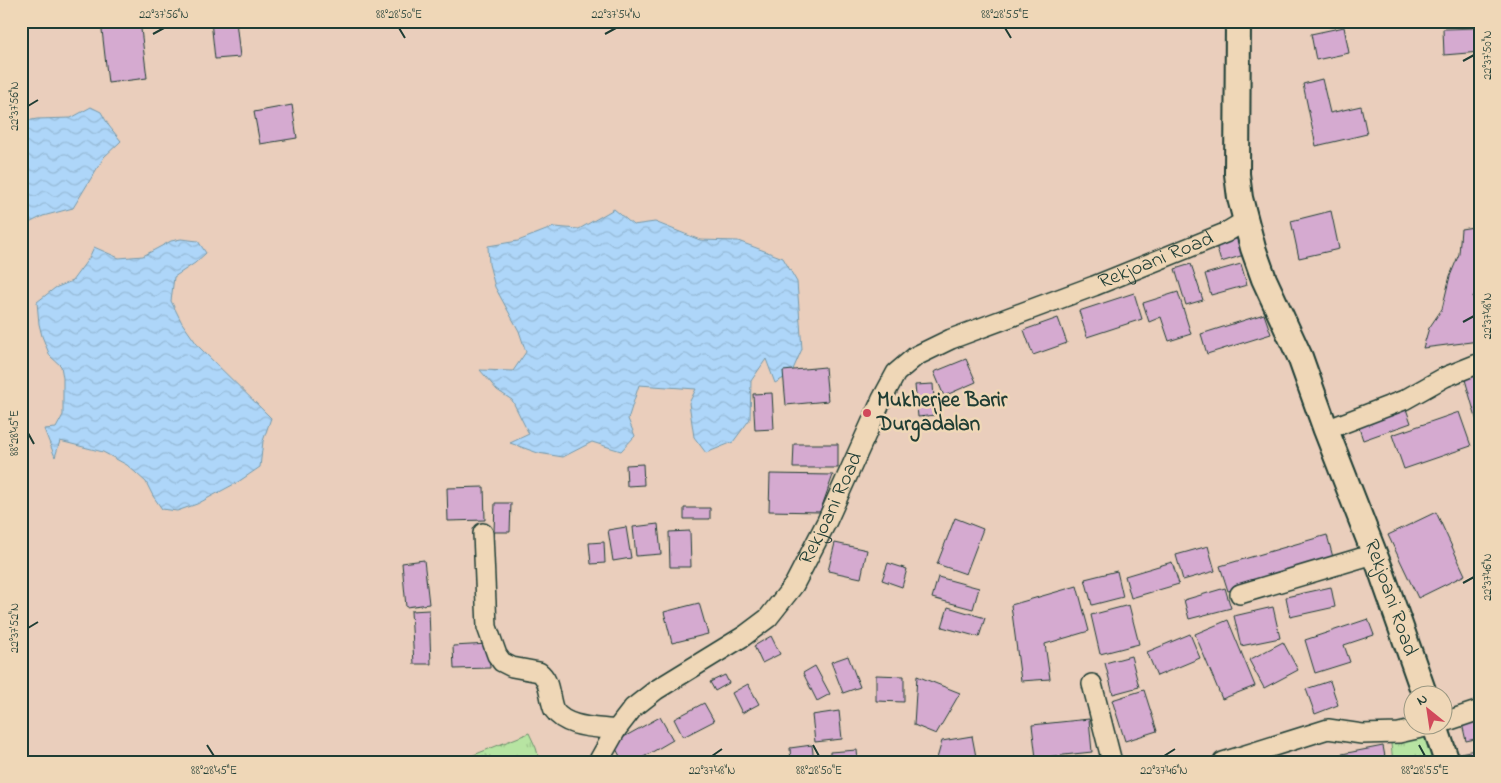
<svg xmlns="http://www.w3.org/2000/svg" width="1501" height="783" font-family="'Indie Flower',sans-serif">
<defs>
<pattern id="park-tufts" width="24" height="20" patternUnits="userSpaceOnUse" patternTransform="scale(1.25)"><rect width="24" height="20" fill="#b7e4a2"/><path d="M3 7l-1-3M5 7V3M7 7l1-3M15 17l-1-3M17 17v-4M19 17l1-3" fill="none" stroke="#9dc48c"/></pattern>
<pattern id="water-waves" width="16" height="10" patternUnits="userSpaceOnUse" patternTransform="scale(1.25)"><rect width="16" height="10" fill="#aed6f9"/><path d="M0 5q4-4 8 0t8 0" fill="none" stroke="#95b9d6"/></pattern>
</defs>
<rect width="100%" height="100%" fill="#eacebc"/>
<filter id="ink" filterUnits="userSpaceOnUse"><feTurbulence type="fractalNoise" baseFrequency=".02" numOctaves="2"/><feDisplacementMap in="SourceGraphic" scale="10" xChannelSelector="R" yChannelSelector="G"/><feConvolveMatrix kernelMatrix="1 2 1 2 8 2 1 2 1" color-interpolation-filters="sRGB"/></filter>
<g filter="url(#ink)">
<!-- park -->
<path fill="url(#park-tufts)" stroke="#6b906b" d="M529 733 536 748 540 762H456Z
M1417 735 1424 736 1433 762H1393L1391 744Z"/>
<!-- water -->
<path fill="url(#water-waves)" stroke="#7599aa" d="M91 107 101 112 109 126 121 141 104 157 73 208 43 216 21 227V122L37 119 71 118Z
M614 209 633 225 655 222 700 240 738 241 783 258 797 282 802 349 791 374 775 383 766 359 751 381 750 419 733 442 706 453 694 437 689 403 696 389 639 385 628 419 635 436 621 451 592 442 563 457 538 453 510 443 529 434 512 400 497 390 480 370 513 371 526 352 519 331 495 287 489 264 488 246 518 241 554 227 579 229Z
M181 239 198 241 206 253 195 263 174 277 171 301 182 323 199 347 271 418 263 441 260 467 238 482 197 504 177 511 162 509 153 496 146 482 127 465 103 452 60 441 55 457 44 429 56 428 63 415V378L61 366 50 356 42 336 39 324 37 302 55 288 72 281 89 258 94 247 119 258 143 256 171 241Z"/>
<!-- building -->
<path fill="#d5aad0" stroke="#1f3d34" d="M101 21H140L147 78 108 83Z
M211 21H236L240 57 215 59Z
M1344 27 1349 53 1316 60 1311 34Z
M1480 28V52L1444 55 1443 29Z
M1322 79 1330 113 1361 106 1367 134 1316 146 1303 84Z
M292 105 297 138 260 144 254 112Z
M1331 211 1339 249 1299 258 1291 221Z
M1480 226V295L1473 296 1479 341 1423 348 1429 328 1442 309 1450 276 1459 254 1461 229Z
M1239 238 1244 255 1221 262 1216 245Z
M1191 264 1203 300 1186 305 1175 269Z
M1241 264 1247 285 1211 295 1205 274Z
M1178 292 1191 334 1169 341 1161 317 1149 322 1143 303Z
M1134 293 1142 319 1087 337 1079 311Z
M1264 314 1271 334 1207 354 1201 334Z
M1058 318 1067 343 1033 355 1024 330Z
M966 359 976 382 944 396 934 372Z
M825 367 828 401 786 405 783 371Z
M1480 371V432L1464 376Z
M933 384 935 415 918 417 915 385Z
M772 393 774 429 755 430 753 394Z
M1405 406 1411 423 1363 440 1357 422Z
M1459 412 1471 446 1404 469 1392 435Z
M794 444H838V468H793Z
M643 464 644 485 627 486 626 465Z
M770 474 833 475 820 512 769 511Z
M484 487 485 520 448 521 447 488Z
M495 503H511L510 532H494Z
M684 508H710V519H684Z
M1436 512 1465 575 1418 598 1388 535Z
M955 518 983 529 966 574 937 564Z
M658 524 661 554 636 556 633 527Z
M626 527 631 558 613 561 608 530Z
M690 531 691 567H670L669 532Z
M1327 535 1334 561 1228 591 1220 566Z
M604 542 605 563 591 564 589 543Z
M835 543 867 550 861 578 828 571Z
M1208 546 1215 571 1183 580 1176 555Z
M424 560 429 604 406 607 402 563Z
M1172 562 1179 584 1131 598 1125 576Z
M888 563 907 569 902 587 882 580Z
M1117 571 1123 597 1092 605 1085 579Z
M938 577 979 588 973 609 932 598Z
M1077 586 1089 631 1045 644 1050 679 1021 681 1011 605Z
M1331 587 1335 607 1290 617 1286 597Z
M1225 588 1231 608 1189 619 1184 600Z
M699 603 708 634 672 643 664 612Z
M1129 605 1139 644 1100 654 1091 615Z
M948 607 985 618 979 637 942 627Z
M1273 607 1280 638 1241 646 1234 616Z
M429 610 431 664H414L411 611Z
M1368 619 1374 635 1344 645 1350 662 1315 673 1305 640Z
M1228 620 1255 686 1222 699 1195 634Z
M1190 634 1200 658 1157 676 1147 652Z
M771 636 780 654 762 663 754 646Z
M1283 642 1298 670 1264 688 1249 660Z
M489 644 490 668 454 669 453 646Z
M848 656 860 687 843 693 831 662Z
M1131 656 1139 687 1113 694 1105 663Z
M815 666 830 694 817 701 803 673Z
M725 675 729 683 715 691 710 682Z
M876 675 904 676V702L876 701Z
M917 676 960 693 936 734 914 725Z
M1330 681 1338 705 1315 714 1306 689Z
M748 684 759 704 742 713 732 693Z
M1144 690 1157 731 1125 741 1112 700Z
M704 703 714 721 683 737 674 719Z
M839 711 842 739 815 742 812 715Z
M1480 715V738L1466 741 1461 719Z
M660 717 673 740 635 762H623L613 743Z
M1089 719 1092 752 1036 758 1032 725Z
M972 736 977 762H936L942 741Z
M812 745 814 762H791L790 748Z
M1383 746 1386 762H1338L1337 755Z
M1480 749V762H1461L1460 753Z
M857 750 858 762H830V752Z
M1333 757 1334 762H1307Z"/>
<g fill="none" stroke-linecap="round" stroke-linejoin="round">
<defs>
<g id="minor">
<path d="M1326 430 1404 400 1445 377 1480 363"/>
<path d="M483 533 487 627 497 655 502 662 512 667 539 672C547 678 548 686 550 695 551 700 552 706 554 710 566 728 596 727 616 730"/>
<path d="M1240 594 1374 554"/>
<path d="M1092 684 1112 762"/>
<path d="M1444 722 1480 710"/>
<path id="s1" d="M598 762 616 730 633 708 656 690 744 636 768 618 794 585 827 521 882 399 896 373 916 356 951 339 1094 286 1225 233 1245 221"/>
<path d="M1223 762 1328 729 1362 734 1399 733 1430 726"/>
</g>
<g id="tertiary">
<path id="s2" d="M1238 21 1237 174 1240 198 1253 248 1264 279 1300 357 1326 430 1380 568 1425 696"/>
<path d="M1435 726 1447 762"/>
</g>
</defs>
<!-- minor casing -->
<use href="#minor" stroke="#1f3d34" stroke-width="22"/>
<!-- tertiary casing -->
<use href="#tertiary" stroke="#1f3d34" stroke-width="28"/>
<!-- minor -->
<use href="#minor" stroke="#efd7b7" stroke-width="19"/>
<!-- tertiary -->
<use href="#tertiary" stroke="#efd7b7" stroke-width="24"/>
</g>
</g>
<!-- ticks -->
<path fill="none" stroke="#1f3d34" stroke-width="2" d="M399 28 405 38M1005 28 1011 38M153 34 164 28M605 34 616 28M1463 61 1474 55M28 106 38 100M1463 322 1474 316M28 433 34 444M1463 583 1474 577M28 628 38 622M207 745 214 756M813 745 819 756M1419 745 1425 756M712 756 722 749M1164 756 1175 749"/>
<!-- markers -->
<circle fill="#d1495b" stroke="#efd7b7" stroke-width="2" cx="867" cy="413" r="5"/>
<g text-anchor="middle" dominant-baseline="central" stroke-width="5" stroke-linejoin="round" paint-order="stroke">
<!-- street labels -->
<g font-size="21" fill="#1f3d34" stroke="#efd7b7">
<text stroke="none"><textPath href="#s1" startOffset="789">Rekjoani Road</textPath></text>
<text stroke="none"><textPath href="#s1" startOffset="354">Rekjoani Road</textPath></text>
<text stroke="none"><textPath href="#s2" startOffset="605">Rekjoani Road</textPath></text>
</g>
<!-- poi labels -->
<g font-size="21" font-weight="bold" fill="#1f3d34" stroke="#efd7b7" text-anchor="start">
<text x="877" y="401">Mukherjee Barir<tspan x="877" dy="24">Durgadalan</tspan></text>
</g>
</g>
<!-- margin -->
<rect width="1501" height="783" fill="none" stroke="#efd7b7" stroke-width="55"/>
<!-- north arrow -->
<g transform="translate(1428 710) rotate(330)"><circle r="24" fill="#efd7b7" stroke="#9c9983"/>
<path d="M0-4L9 19L0 12L-9 19Z" fill="#d1495b"/>
<text y="-8" font-size="14" font-weight="bold" text-anchor="middle" fill="#1f3d34">N</text>
</g>
<rect x="28" y="28" width="1446" height="728" fill="none" stroke="#1f3d34" stroke-width="2"/>
<g font-size="12" text-anchor="middle" fill="#1f3d34">
<text x="164" y="18">22°37'56"N</text>
<text x="399" y="18">88°28'50"E</text>
<text x="616" y="18">22°37'54"N</text>
<text x="1005" y="18">88°28'55"E</text>
<text transform="translate(1487 55) rotate(-90)" y="4">22°37'50"N</text>
<text transform="translate(14 106) rotate(-90)" y="4">22°37'56"N</text>
<text transform="translate(1487 316) rotate(-90)" y="4">22°37'48"N</text>
<text transform="translate(14 433) rotate(-90)" y="4">88°28'45"E</text>
<text transform="translate(1487 577) rotate(-90)" y="4">22°37'46"N</text>
<text transform="translate(14 628) rotate(-90)" y="4">22°37'52"N</text>
<text x="214" y="774">88°28'45"E</text>
<text x="712" y="774">22°37'48"N</text>
<text x="819" y="774">88°28'50"E</text>
<text x="1164" y="774">22°37'46"N</text>
<text x="1425" y="774">88°28'55"E</text>
</g>
</svg>
